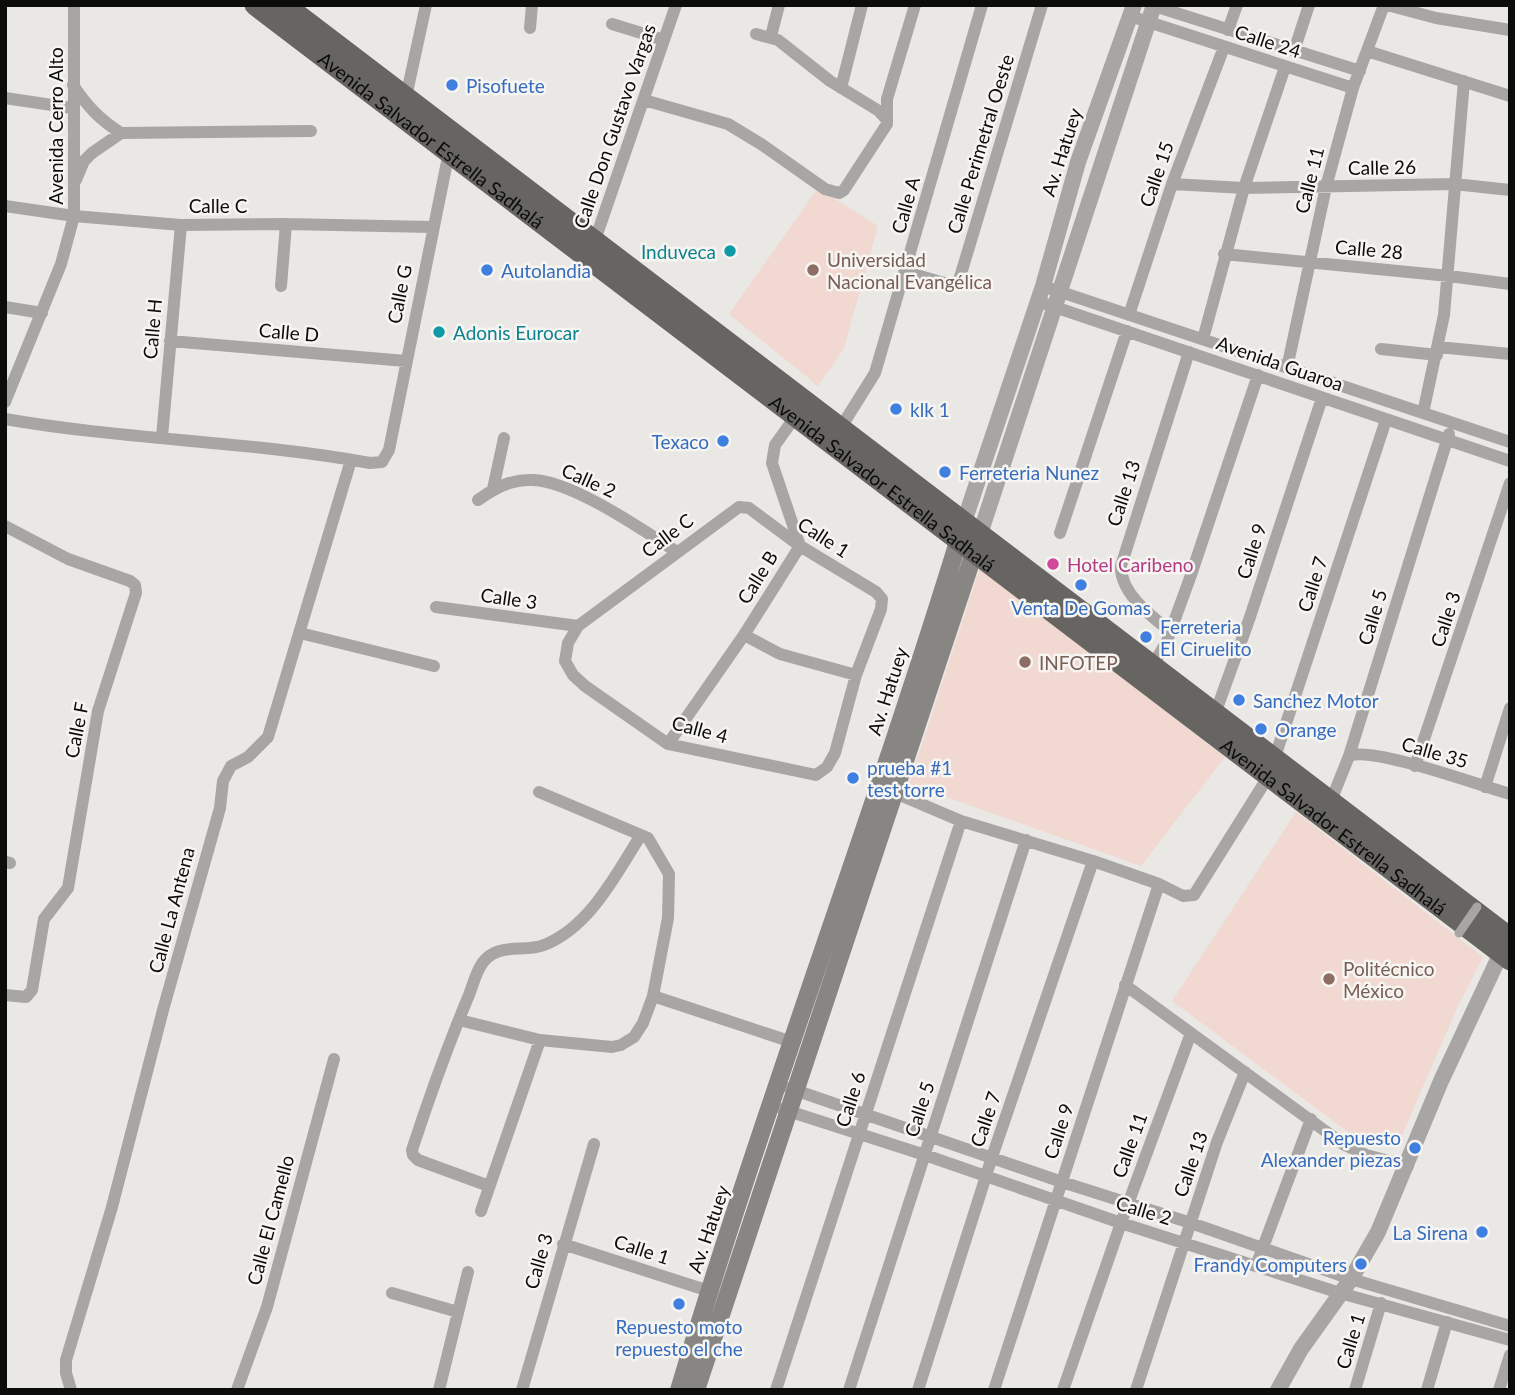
<svg xmlns="http://www.w3.org/2000/svg" width="1515" height="1395" font-family="Lato,sans-serif">
<rect width="100%" height="100%" fill="#eae8e4"/>
<!-- education -->
<path fill="#f1d8d0" d="M818 188 878 226 844 348 818 386 729 314Z
M980 567 1225 757 1141 866 909 784Z
M1296 812 1483 957 1457 1008 1397 1147 1352 1135 1172 1001Z"/>
<g fill="none" stroke-linecap="round" stroke-linejoin="round">
<!-- minor -->
<path stroke="#a7a6a4" stroke-width="12" d="M1151 5 1360 71
M1387 5 1436 18 1510 30
M1130 16 1353 88
M612 24 664 40
M530 28 532 5
M1228 30 1237 5
M756 34 778 40 830 81 879 111 887 120
M771 36 779 5
M1294 51 1309 5
M1367 51 1510 96
M73 85C87 106 100 120 121 133
M841 88 862 5
M406 97 426 5
M5 98 72 108
M644 100 728 124 761 144 825 189 839 193 844 190 887 124V99L915 5
M76 180 84 161 92 153 121 133 311 131
M1172 184 1244 188 1454 184 1510 190
M5 206 74 216 181 225 286 224 432 227
M593 246 676 5
M1224 254 1449 276 1510 284
M906 272 948 284 958 282 960 277 1042 5
M281 286 286 224
M1043 286 1510 442
M1037 301 1510 461
M5 307 42 313
M1129 315 1172 184 1224 47
M1203 339 1244 188 1285 67
M170 341 406 361
M1438 347 1510 354
M1381 349 1437 355
M1287 368 1326 187 1353 88 1384 5
M5 402 61 264 74 216V5
M1423 413 1444 315 1464 81
M5 419C126 440 249 441 370 463L382 462 389 450 450 147
M838 432 875 373 982 5
M162 437 181 225
M493 489 504 438
M478 500C495 488 511 479 533 480 572 481 643 530 677 552
M739 507 749 508 800 546 876 592 882 599 881 609 856 675 835 753 827 767 816 775 668 744 585 686 573 675 565 661 568 643 578 626Z
M5 526 68 559 130 581 135 585 136 593 98 711 68 888 44 919 32 990 26 997 5 995
M1060 533 1127 331
M436 607 578 626
M1170 631C1151 616 1120 593 1121 566L1189 352
M300 633 434 666
M744 635 780 654 856 675
M1153 665 1167 641 1191 575 1258 375
M1215 714 1250 617 1322 398
M668 744 744 635 800 546 772 463 775 445 795 417
M1349 756C1372 746 1481 786 1510 794
M1274 760 1386 420
M1415 766 1510 483
M1485 787 1510 708
M888 790 961 821 1093 861 1159 884 1183 896 1194 895 1268 777
M1329 806 1349 756 1449 434
M5 862 10 863
M1125 985 1343 1144 1366 1155 1408 1166
M653 996 792 1042
M459 1020 540 1040 612 1047 621 1045 634 1037 643 1023 653 996 668 918 669 874 648 838 539 792
M789 1088 1062 1182 1191 1223 1351 1279 1510 1326
M782 1109 925 1155 1121 1223 1340 1293 1510 1340
M489 1186 418 1160 413 1155 412 1150C429 1098 448 1045 469 995 474 982 478 965 488 957 504 944 526 952 544 945 590 927 616 874 641 835
M481 1211 540 1040
M563 1244 709 1291
M1256 1266 1311 1119
M392 1293 458 1312
M71 1390 66 1373V1360L112 1207 163 1010 220 808 223 781 231 766 248 757 268 737 351 460
M237 1390 267 1307 334 1059
M439 1390 468 1272
M522 1390 594 1144
M776 1390 961 821
M849 1390 1026 840
M918 1390 992 1157 1093 861
M994 1390 1159 884
M1063 1390 1121 1223 1191 1033
M1136 1390 1217 1142 1245 1072
M1355 1390 1381 1303
M1427 1390 1447 1322
M1499 1390 1510 1355"/>
<!-- tertiary -->
<path stroke="#a7a6a4" stroke-width="16" d="M964 522 1043 286 1078 162 1134 5
M980 534 1154 5
M1278 1390 1301 1349 1351 1279 1378 1232 1441 1081 1501 953"/>
<!-- secondary -->
<path stroke="#878683" stroke-width="18" d="M679 1390C766 1100 874 817 962 529
M696 1390 978 541"/>
<!-- trunk -->
<g stroke="#666562" stroke-width="21">
<path id="s1" d="M255 5 1510 960"/>
<path d="M285 5 1510 938"/>
</g>
<!-- pedestrian-bridge -->
<path stroke="#a7a6a4" stroke-width="9" d="M1459 933 1477 907"/>
</g>
<!-- markers -->
<g fill="#3f7fe0" stroke="#f7f5f2" stroke-width="2.5">
<circle cx="452" cy="85" r="7"/>
<circle cx="487" cy="270" r="7"/>
<circle cx="896" cy="409" r="7"/>
<circle cx="723" cy="441" r="7"/>
<circle cx="945" cy="472" r="7"/>
<circle cx="1081" cy="585" r="7"/>
<circle cx="1146" cy="637" r="7"/>
<circle cx="1239" cy="700" r="7"/>
<circle cx="1261" cy="729" r="7"/>
<circle cx="853" cy="778" r="7"/>
<circle cx="1415" cy="1148" r="7"/>
<circle cx="1482" cy="1232" r="7"/>
<circle cx="1361" cy="1264" r="7"/>
<circle cx="679" cy="1304" r="7"/>
</g>
<g fill="#0f9aa8" stroke="#f7f5f2" stroke-width="2.5">
<circle cx="730" cy="251" r="7"/>
<circle cx="439" cy="332" r="7"/>
</g>
<g fill="#8d6e63" stroke="#f7f5f2" stroke-width="2.5">
<circle cx="813" cy="270" r="7"/>
<circle cx="1025" cy="662" r="7"/>
<circle cx="1329" cy="979" r="7"/>
</g>
<circle fill="#d1479c" stroke="#f7f5f2" stroke-width="2.5" cx="1053" cy="564" r="7"/>
<g text-anchor="middle" dominant-baseline="central" stroke-width="5" stroke-linejoin="round" paint-order="stroke">
<!-- street labels -->
<g font-size="19" fill="#0c0c0a" stroke="#f7f5f2">
<text transform="translate(1268 41) rotate(18)">Calle 24</text>
<text transform="translate(55 126) rotate(-90)">Avenida Cerro Alto</text>
<text transform="translate(614 126) rotate(-71)">Calle Don Gustavo Vargas</text>
<text stroke="none"><textPath href="#s1" startOffset="222">Avenida Salvador Estrella Sadhalá</textPath></text>
<text transform="translate(980 144) rotate(-73)">Calle Perimetral Oeste</text>
<text transform="translate(1061 152) rotate(-72)">Av. Hatuey</text>
<text transform="translate(1382 167) rotate(-1)">Calle 26</text>
<text transform="translate(1156 174) rotate(-71)">Calle 15</text>
<text transform="translate(1309 180) rotate(-76)">Calle 11</text>
<text x="218" y="205">Calle C</text>
<text transform="translate(905 205) rotate(-74)">Calle A</text>
<text transform="translate(1369 249) rotate(5)">Calle 28</text>
<text transform="translate(399 294) rotate(-79)">Calle G</text>
<text transform="translate(152 329) rotate(-85)">Calle H</text>
<text transform="translate(289 332) rotate(5)">Calle D</text>
<text transform="translate(1280 363) rotate(19)">Avenida Guaroa</text>
<text transform="translate(589 480) rotate(24)">Calle 2</text>
<text stroke="none"><textPath href="#s1" startOffset="789">Avenida Salvador Estrella Sadhalá</textPath></text>
<text transform="translate(1123 493) rotate(-72)">Calle 13</text>
<text transform="translate(667 535) rotate(-37)">Calle C</text>
<text transform="translate(824 537) rotate(33)">Calle 1</text>
<text transform="translate(1251 551) rotate(-72)">Calle 9</text>
<text transform="translate(757 577) rotate(-58)">Calle B</text>
<text transform="translate(1312 584) rotate(-72)">Calle 7</text>
<text transform="translate(509 598) rotate(8)">Calle 3</text>
<text transform="translate(1372 617) rotate(-73)">Calle 5</text>
<text transform="translate(1445 619) rotate(-72)">Calle 3</text>
<text transform="translate(887 691) rotate(-72)">Av. Hatuey</text>
<text transform="translate(700 729) rotate(15)">Calle 4</text>
<text transform="translate(76 730) rotate(-79)">Calle F</text>
<text transform="translate(1435 752) rotate(16)">Calle 35</text>
<text stroke="none"><textPath href="#s1" startOffset="1356">Avenida Salvador Estrella Sadhalá</textPath></text>
<text transform="translate(171 910) rotate(-75)">Calle La Antena</text>
<text transform="translate(850 1099) rotate(-72)">Calle 6</text>
<text transform="translate(919 1109) rotate(-72)">Calle 5</text>
<text transform="translate(985 1119) rotate(-71)">Calle 7</text>
<text transform="translate(1058 1131) rotate(-72)">Calle 9</text>
<text transform="translate(1129 1145) rotate(-70)">Calle 11</text>
<text transform="translate(1190 1164) rotate(-71)">Calle 13</text>
<text transform="translate(1144 1210) rotate(17)">Calle 2</text>
<text transform="translate(270 1220) rotate(-75)">Calle El Camello</text>
<text transform="translate(708 1229) rotate(-71)">Av. Hatuey</text>
<text transform="translate(642 1249) rotate(18)">Calle 1</text>
<text transform="translate(538 1261) rotate(-74)">Calle 3</text>
<text transform="translate(1350 1341) rotate(-73)">Calle 1</text>
</g>
<!-- shop labels -->
<g font-size="19" fill="#366cbe" stroke="#f7f5f2" text-anchor="start">
<text x="466" y="85">Pisofuete</text>
<text x="501" y="270">Autolandia</text>
<text x="910" y="409">klk 1</text>
<text x="709" y="441" text-anchor="end">Texaco</text>
<text x="959" y="472">Ferreteria Nunez</text>
<text x="1081" y="607" text-anchor="middle">Venta De Gomas</text>
<text x="1160" y="626">Ferreteria<tspan x="1160" dy="22">El Ciruelito</tspan></text>
<text x="1253" y="700">Sanchez Motor</text>
<text x="1275" y="729">Orange</text>
<text x="867" y="767">prueba #1<tspan x="867" dy="22">test torre</tspan></text>
<text x="1401" y="1137" text-anchor="end">Repuesto<tspan x="1401" dy="22">Alexander piezas</tspan></text>
<text x="1468" y="1232" text-anchor="end">La Sirena</text>
<text x="1347" y="1264" text-anchor="end">Frandy Computers</text>
<text x="679" y="1326" text-anchor="middle">Repuesto moto<tspan x="679" dy="22">repuesto el che</tspan></text>
</g>
<!-- culture labels -->
<g font-size="19" fill="#0d838f" stroke="#f7f5f2" text-anchor="end">
<text x="716" y="251">Induveca</text>
<text x="453" y="332" text-anchor="start">Adonis Eurocar</text>
</g>
<!-- education labels -->
<g font-size="19" fill="#785e54" stroke="#f7f5f2" text-anchor="start">
<text x="827" y="259">Universidad<tspan x="827" dy="22">Nacional Evangélica</tspan></text>
<text x="1039" y="662">INFOTEP</text>
<text x="1343" y="968">Politécnico<tspan x="1343" dy="22">México</tspan></text>
</g>
<!-- hotel labels -->
<g font-size="19" fill="#b23c85" stroke="#f7f5f2" text-anchor="start">
<text x="1067" y="564">Hotel Caribeno</text>
</g>
</g>
<!-- border -->
<rect width="1515" height="1395" fill="none" stroke="#0c0c0a" stroke-width="14"/>
</svg>
